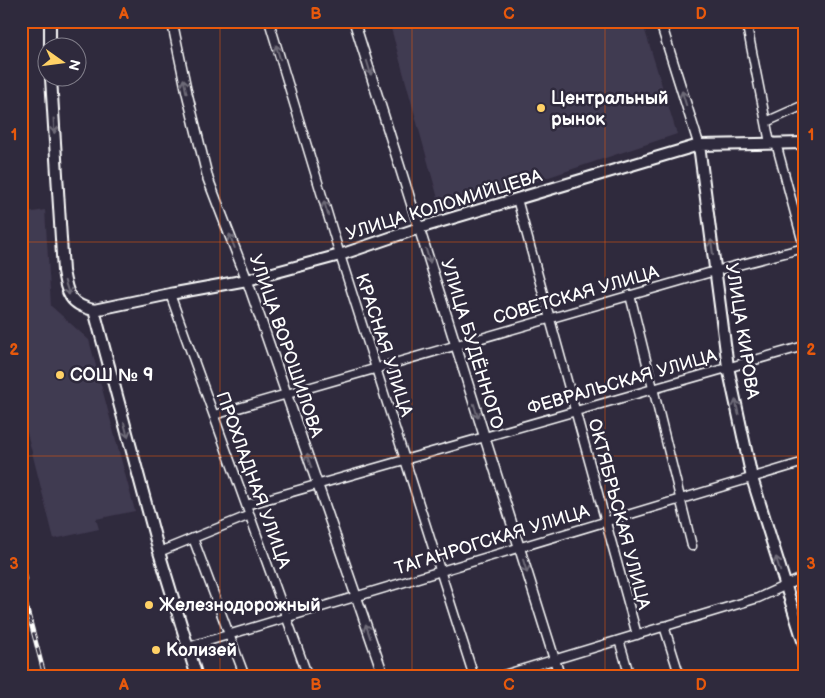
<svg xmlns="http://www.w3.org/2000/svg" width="825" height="698" font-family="'Balsamiq Sans',sans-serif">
<rect width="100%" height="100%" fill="#2f2a3d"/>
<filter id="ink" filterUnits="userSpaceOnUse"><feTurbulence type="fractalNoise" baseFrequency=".02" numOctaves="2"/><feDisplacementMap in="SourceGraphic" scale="10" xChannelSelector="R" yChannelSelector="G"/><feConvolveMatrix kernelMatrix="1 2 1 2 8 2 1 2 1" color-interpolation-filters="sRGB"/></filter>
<g filter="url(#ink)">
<!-- built -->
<path fill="#413a51" d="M389 21H642L677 134 442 213Z
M45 210 51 306 89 340 135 511 96 519 99 529 54 539 21 409V214Z"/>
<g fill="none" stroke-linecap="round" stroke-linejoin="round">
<defs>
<path id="minor" d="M269 21 340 255 474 677
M746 21 770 143
M766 122 804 105
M776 143 804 247
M517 199 637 635
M170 294 308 677
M630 295 692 546
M214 415 715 271 804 248
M246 505 804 346
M193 538 245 677
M159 552 250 515
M664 626 680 677
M619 640 630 677
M188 647 804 462
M497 677 758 598 804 577"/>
<path id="tertiary" d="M172 21 187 93 208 179 247 280 384 677
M354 21 560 677
M660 21 699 145"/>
<path id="secondary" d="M50 21V48
M51 78 63 271C67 293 69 305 94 310L159 552 197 677
M699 145 728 367 752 478 804 644
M94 310 170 294 247 280 340 255 419 228 699 145 804 143"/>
</defs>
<!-- minor casing -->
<use href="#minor" stroke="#fff" stroke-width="11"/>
<!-- tertiary casing -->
<use href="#tertiary" stroke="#fff" stroke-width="12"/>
<!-- secondary casing -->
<use href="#secondary" stroke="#fff" stroke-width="14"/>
<!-- minor -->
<use href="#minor" stroke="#2f2a3d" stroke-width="8"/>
<!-- tertiary -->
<use href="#tertiary" stroke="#2f2a3d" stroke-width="9"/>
<!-- secondary -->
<use href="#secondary" stroke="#2f2a3d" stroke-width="10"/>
<defs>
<path id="rail" d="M21 564 25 579
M21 586 45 677"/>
</defs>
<!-- rail casing -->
<use href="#rail" stroke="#fff" stroke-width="4.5"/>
<!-- rail -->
<use href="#rail" stroke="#2f2a3d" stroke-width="2.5" stroke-dasharray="8" stroke-linecap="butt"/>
</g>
<!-- one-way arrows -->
<defs><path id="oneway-shaft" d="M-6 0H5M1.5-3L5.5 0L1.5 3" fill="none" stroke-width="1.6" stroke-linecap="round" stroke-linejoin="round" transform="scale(1.25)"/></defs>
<g stroke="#6d6a77">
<use href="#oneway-shaft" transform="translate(278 52) rotate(-107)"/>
<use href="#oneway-shaft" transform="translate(369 68) rotate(73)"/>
<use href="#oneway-shaft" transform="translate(185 86) rotate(-102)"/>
<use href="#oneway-shaft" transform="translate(684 98) rotate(-107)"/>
<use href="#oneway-shaft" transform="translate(54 126) rotate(87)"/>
<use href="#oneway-shaft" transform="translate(326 208) rotate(-107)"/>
<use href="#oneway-shaft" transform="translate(232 241) rotate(-111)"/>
<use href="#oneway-shaft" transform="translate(712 247) rotate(-98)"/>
<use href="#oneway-shaft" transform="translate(428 256) rotate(73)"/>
<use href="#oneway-shaft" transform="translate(67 288) rotate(72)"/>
<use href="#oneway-shaft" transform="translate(737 407) rotate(-102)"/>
<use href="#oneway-shaft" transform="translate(476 411) rotate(73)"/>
<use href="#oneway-shaft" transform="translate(126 430) rotate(75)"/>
<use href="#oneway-shaft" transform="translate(309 461) rotate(-109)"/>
<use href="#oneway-shaft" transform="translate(778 564) rotate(-107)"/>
<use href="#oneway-shaft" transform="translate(525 566) rotate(73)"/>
<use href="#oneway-shaft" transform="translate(368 631) rotate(-109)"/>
</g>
</g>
<!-- grid -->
<path fill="none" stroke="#e8590c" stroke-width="1" stroke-opacity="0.55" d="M220 21V677M412 21V677M605 21V677M21 242H804M21 456H804"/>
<!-- markers -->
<g fill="#ffd166" stroke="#2f2a3d" stroke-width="2">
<circle cx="541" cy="108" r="5"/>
<circle cx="60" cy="375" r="5"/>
<circle cx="149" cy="605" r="5"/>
<circle cx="156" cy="650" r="5"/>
</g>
<g text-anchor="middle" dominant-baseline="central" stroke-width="5" stroke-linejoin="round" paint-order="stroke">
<!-- poi labels -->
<g font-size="18" font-weight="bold" fill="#fff" stroke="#2f2a3d" text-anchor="start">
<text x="551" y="98">Центральный<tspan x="551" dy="21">рынок</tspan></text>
<text x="70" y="375">СОШ № 9</text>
<text x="159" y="605">Железнодорожный</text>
<text x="166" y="650">Колизей</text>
</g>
<!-- street labels -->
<g font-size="18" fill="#fff" stroke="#2f2a3d">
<text transform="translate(444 205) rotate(-17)">УЛИЦА КОЛОМИЙЦЕВА</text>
<text transform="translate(576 295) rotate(-16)">СОВЕТСКАЯ УЛИЦА</text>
<text transform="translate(742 331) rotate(81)">УЛИЦА КИРОВА</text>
<text transform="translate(472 344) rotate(73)">УЛИЦА БУДЁННОГО</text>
<text transform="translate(384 345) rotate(72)">КРАСНАЯ УЛИЦА</text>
<text transform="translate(286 346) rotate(71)">УЛИЦА ВОРОШИЛОВА</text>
<text transform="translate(622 382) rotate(-16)">ФЕВРАЛЬСКАЯ УЛИЦА</text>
<text transform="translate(253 480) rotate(70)">ПРОХЛАДНАЯ УЛИЦА</text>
<text transform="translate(619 514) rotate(75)">ОКТЯБРЬСКАЯ УЛИЦА</text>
<text transform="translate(492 540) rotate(-17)">ТАГАНРОГСКАЯ УЛИЦА</text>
</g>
</g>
<!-- margin -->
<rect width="825" height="698" fill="none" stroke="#2f2a3d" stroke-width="55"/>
<!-- north arrow -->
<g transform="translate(62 62) rotate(104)"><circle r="24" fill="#2f2a3d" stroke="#827f8b"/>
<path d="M0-4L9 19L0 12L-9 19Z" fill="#ffd166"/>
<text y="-8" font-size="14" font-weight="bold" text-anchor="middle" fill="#ffffff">N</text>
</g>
<rect x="28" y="28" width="770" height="642" fill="none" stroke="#e8590c" stroke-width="2"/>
<g font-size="16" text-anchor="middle" font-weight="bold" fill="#e8590c">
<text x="124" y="19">A</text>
<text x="316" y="19">B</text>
<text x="509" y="19">C</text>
<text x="701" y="19">D</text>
<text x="14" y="140">1</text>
<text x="811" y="140">1</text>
<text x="14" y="355">2</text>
<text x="811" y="355">2</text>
<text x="14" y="569">3</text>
<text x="811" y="569">3</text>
<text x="124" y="690">A</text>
<text x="316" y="690">B</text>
<text x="509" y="690">C</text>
<text x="701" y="690">D</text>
</g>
</svg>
